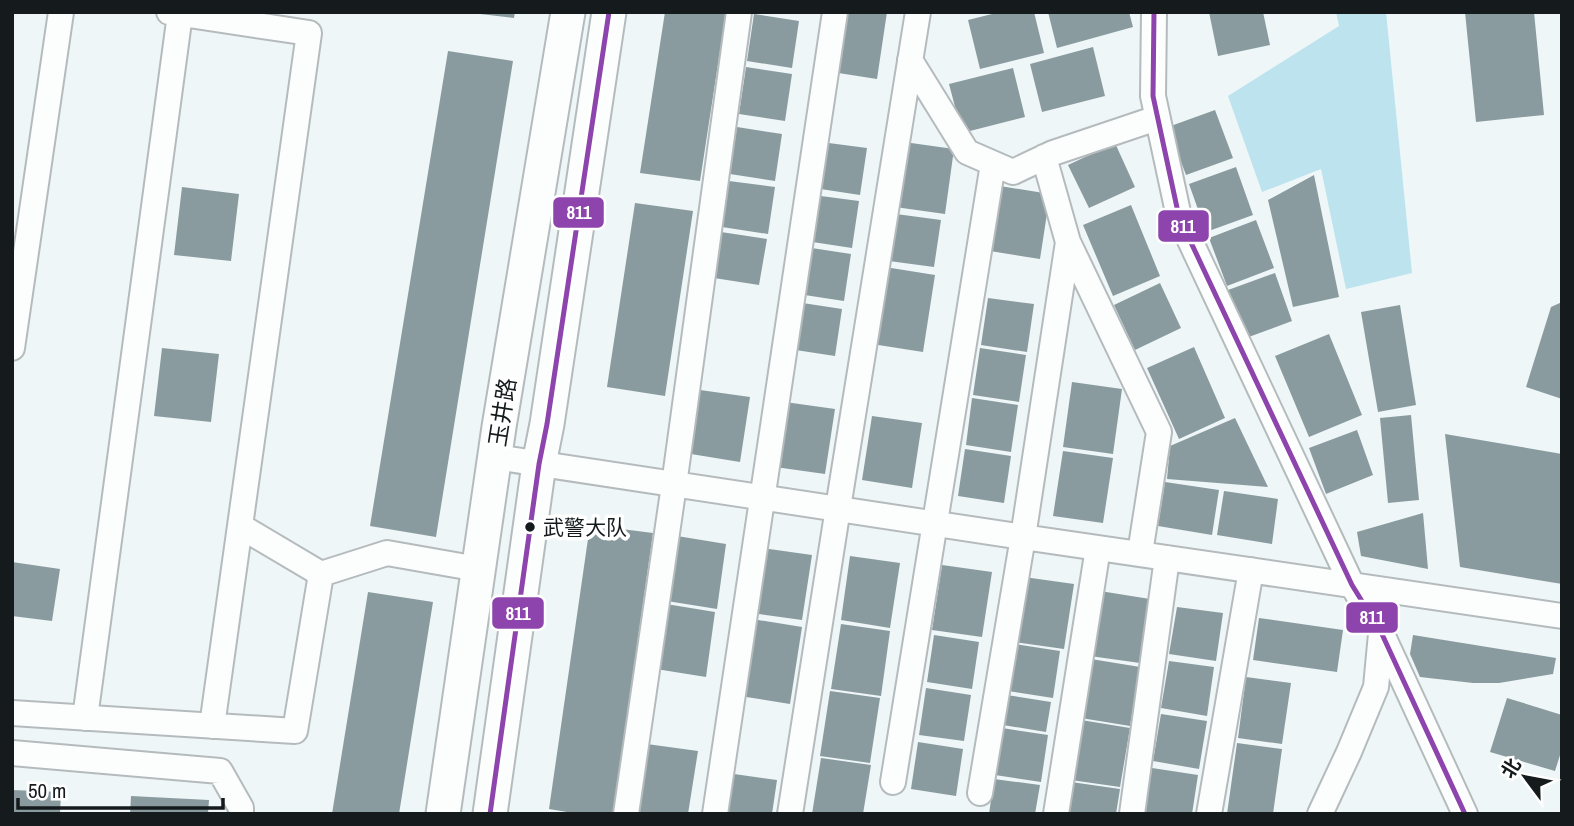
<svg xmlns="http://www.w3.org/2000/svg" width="1574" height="826" font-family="'Archivo Narrow','Noto Sans SC',sans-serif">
<rect width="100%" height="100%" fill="#eef6f8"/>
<!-- green -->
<path fill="#bce3ee" d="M1336 12H1386L1412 273 1346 289 1321 169 1262 192 1228 96 1339 26Z"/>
<!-- building -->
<path fill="#8a9b9f" d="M480 12H515L514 18 480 14Z
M665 12H726L700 181 640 173Z
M841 12H887L877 79 832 72Z
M1000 12H1034L1044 53 980 69 968 20Z
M1048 12H1129L1133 27 1057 48Z
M1209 12H1263L1270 45 1218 56Z
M1465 12H1534L1544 115 1476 122Z
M754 14 799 21 792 68 747 61Z
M1093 47 1105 96 1042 112 1030 64Z
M448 51 513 61 436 537 370 526Z
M746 67 792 74 785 121 739 114Z
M1013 68 1025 117 962 133 949 84Z
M1215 110 1233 158 1186 175 1168 127Z
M737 127 782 134 775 181 730 174Z
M821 142 867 148 860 195 814 188Z
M904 142 954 149 945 214 895 207Z
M1115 143 1135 187 1089 208 1068 165Z
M1236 167 1253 215 1206 232 1189 184Z
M1314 175 1339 297 1293 307 1268 200Z
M729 181 775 187 768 234 722 227Z
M1000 186 1050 194 1040 259 990 251Z
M182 187 239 194 231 261 174 255Z
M813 195 859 201 852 248 806 241Z
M635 203 693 211 665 396 607 387Z
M1131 205 1160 276 1113 296 1083 225Z
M896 214 941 220 934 267 889 261Z
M1256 220 1274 268 1227 286 1209 238Z
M721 232 767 239 759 285 714 278Z
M805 247 851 254 844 301 798 294Z
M885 267 935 275 923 352 872 344Z
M1275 273 1292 321 1246 338 1228 290Z
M1160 283 1181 328 1135 350 1114 305Z
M988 298 1034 304 1027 352 981 345Z
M796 302 842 309 835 356 789 349Z
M1562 302V399L1526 387 1551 307Z
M1400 305 1416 405 1378 412 1361 312Z
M1329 334 1362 415 1309 437 1275 356Z
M1194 347 1225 418 1179 439 1147 368Z
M162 348 219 354 211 422 154 416Z
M980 348 1026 355 1019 402 973 395Z
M1072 382 1122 389 1113 454 1063 447Z
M700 390 750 397 740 462 691 454Z
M972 398 1018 405 1011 452 966 445Z
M785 402 835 409 825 474 775 467Z
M1411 415 1419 500 1388 503 1380 418Z
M872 416 922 423 912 488 862 480Z
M1235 418 1268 487 1167 479 1170 446Z
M1357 430 1373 475 1326 494 1309 448Z
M1445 434 1562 454V584L1460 567Z
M965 449 1011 456 1004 503 958 496Z
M1063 451 1113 458 1103 523 1053 516Z
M1165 482 1219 490 1212 535 1158 526Z
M1224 491 1278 499 1272 544 1217 535Z
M1423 513 1428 569 1361 556 1357 532Z
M590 525 653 533 613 814H579L549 809Z
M677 536 726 544 717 609 667 601Z
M762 548 812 555 802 620 752 613Z
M850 556 900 563 890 628 841 620Z
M12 562 60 569 52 621 12 616Z
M942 565 992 572 982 637 932 630Z
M1024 577 1074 584 1064 649 1014 642Z
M1100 591 1150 599 1140 663 1090 656Z
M368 592 433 602 399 814H332Z
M666 604 715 612 706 677 656 669Z
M1177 607 1223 613 1216 661 1169 654Z
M1259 618 1343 630 1337 672 1253 660Z
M752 619 802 627 790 704 740 696Z
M841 624 890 631 881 696 831 689Z
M934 635 979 642 972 689 927 682Z
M1413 635 1556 658 1553 674 1499 683H1473L1420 677 1410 654Z
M1015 644 1060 651 1053 698 1008 691Z
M1091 659 1140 667 1130 726 1081 718Z
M1169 661 1214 667 1207 716 1161 708Z
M1246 677 1291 683 1282 744 1238 738Z
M926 688 971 695 964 741 919 735Z
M830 691 880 698 870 763 820 756Z
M1007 695 1051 702 1046 732 1003 725Z
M1507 698 1562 715V749L1555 771 1490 752Z
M1161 714 1207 721 1199 769 1153 761Z
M1081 720 1130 728 1120 787 1071 780Z
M1002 728 1048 735 1041 782 995 775Z
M918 742 963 749 956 796 911 789Z
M1237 743 1282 749 1273 814H1227Z
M647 744 698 751 688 814H636Z
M821 758 871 765 863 814H812Z
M1152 768 1198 775 1192 814H1145Z
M727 773 777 780 772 814H721Z
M994 779 1040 785 1035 814H989Z
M1071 782 1120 789 1116 814H1066Z
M12 790 61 792 60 814H12Z
M131 796 209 800 208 814H130Z"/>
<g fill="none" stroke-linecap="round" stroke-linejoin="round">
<defs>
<path id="street" d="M169 12 309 33 212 726
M1154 12 1153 96 1179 217 1352 585 1381 632 1465 814
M910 60 967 152 1013 172 1053 153 1157 118
M1044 157 1068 242 1159 432 1140 553
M12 348 61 12
M495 457 1023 537 1562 616
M240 526 321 574
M12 713 295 731 321 574 387 553 478 569
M85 718 180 14
M12 753 220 771 241 808V814
M893 782 993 164
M980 793 1023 537 1068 242
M626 814 674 485 739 12
M715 814 835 12
M790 814 838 508 918 12
M1056 814 1098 548
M1132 814 1167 558
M1209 814 1251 570
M1320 814 1349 752 1376 687 1381 634"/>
<path id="secondary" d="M443 814 499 427 568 12
M490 814 539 464 547 424 609 12"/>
</defs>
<!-- street casing -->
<use href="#street" stroke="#b5bbbd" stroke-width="28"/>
<!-- secondary casing -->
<use href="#secondary" stroke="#b5bbbd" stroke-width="37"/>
<!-- street -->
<use href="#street" stroke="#fcfefe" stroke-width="24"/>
<!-- secondary -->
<use href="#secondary" stroke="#fcfefe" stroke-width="33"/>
<defs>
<path id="bus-1" d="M1154 12 1153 96 1179 217 1352 585 1381 632 1465 814
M490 814 539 464 547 424 609 12"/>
</defs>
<!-- bus-1 casing -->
<use href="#bus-1" stroke="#fff" stroke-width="10"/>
<!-- bus-1 -->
<use href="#bus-1" stroke="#8e44ad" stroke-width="5"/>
</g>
<!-- markers -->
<circle fill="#151b1d" stroke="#fff" stroke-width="2.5" cx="530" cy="527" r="6"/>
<g text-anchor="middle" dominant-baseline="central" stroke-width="7" stroke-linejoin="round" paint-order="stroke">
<!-- bus labels -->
<g font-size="21" fill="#151b1d" stroke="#fff" text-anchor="start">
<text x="543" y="527">武警大队</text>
</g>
<!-- street labels -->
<g font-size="23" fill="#151b1d" stroke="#fff">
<text transform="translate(502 412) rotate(-81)">玉井路</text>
</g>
</g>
<g stroke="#fff" stroke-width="2.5">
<rect x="552" y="196" width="53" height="33" rx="7" fill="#8e44ad"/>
<rect x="1157" y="209" width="53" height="34" rx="7" fill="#8e44ad"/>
<rect x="491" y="596" width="54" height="34" rx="7" fill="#8e44ad"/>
<rect x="1345" y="601" width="54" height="33" rx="7" fill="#8e44ad"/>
</g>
<g font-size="19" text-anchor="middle" font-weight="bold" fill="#fff">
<text x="579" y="219">811</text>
<text x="1183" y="233">811</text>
<text x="518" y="620">811</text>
<text x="1372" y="624">811</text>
</g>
<!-- border -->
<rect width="1574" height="826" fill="none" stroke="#151b1d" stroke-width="28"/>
<!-- north arrow -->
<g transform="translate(1525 777) rotate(302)" stroke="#ffffff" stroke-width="5" paint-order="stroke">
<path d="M0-5L12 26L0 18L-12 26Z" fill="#151b1d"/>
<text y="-10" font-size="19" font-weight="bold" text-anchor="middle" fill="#151b1d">北</text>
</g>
<!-- scale -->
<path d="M18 798v10h205v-10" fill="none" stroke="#151b1d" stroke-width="3.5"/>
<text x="28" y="798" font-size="21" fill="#151b1d" stroke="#ffffff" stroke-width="5" paint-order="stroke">50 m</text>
</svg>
